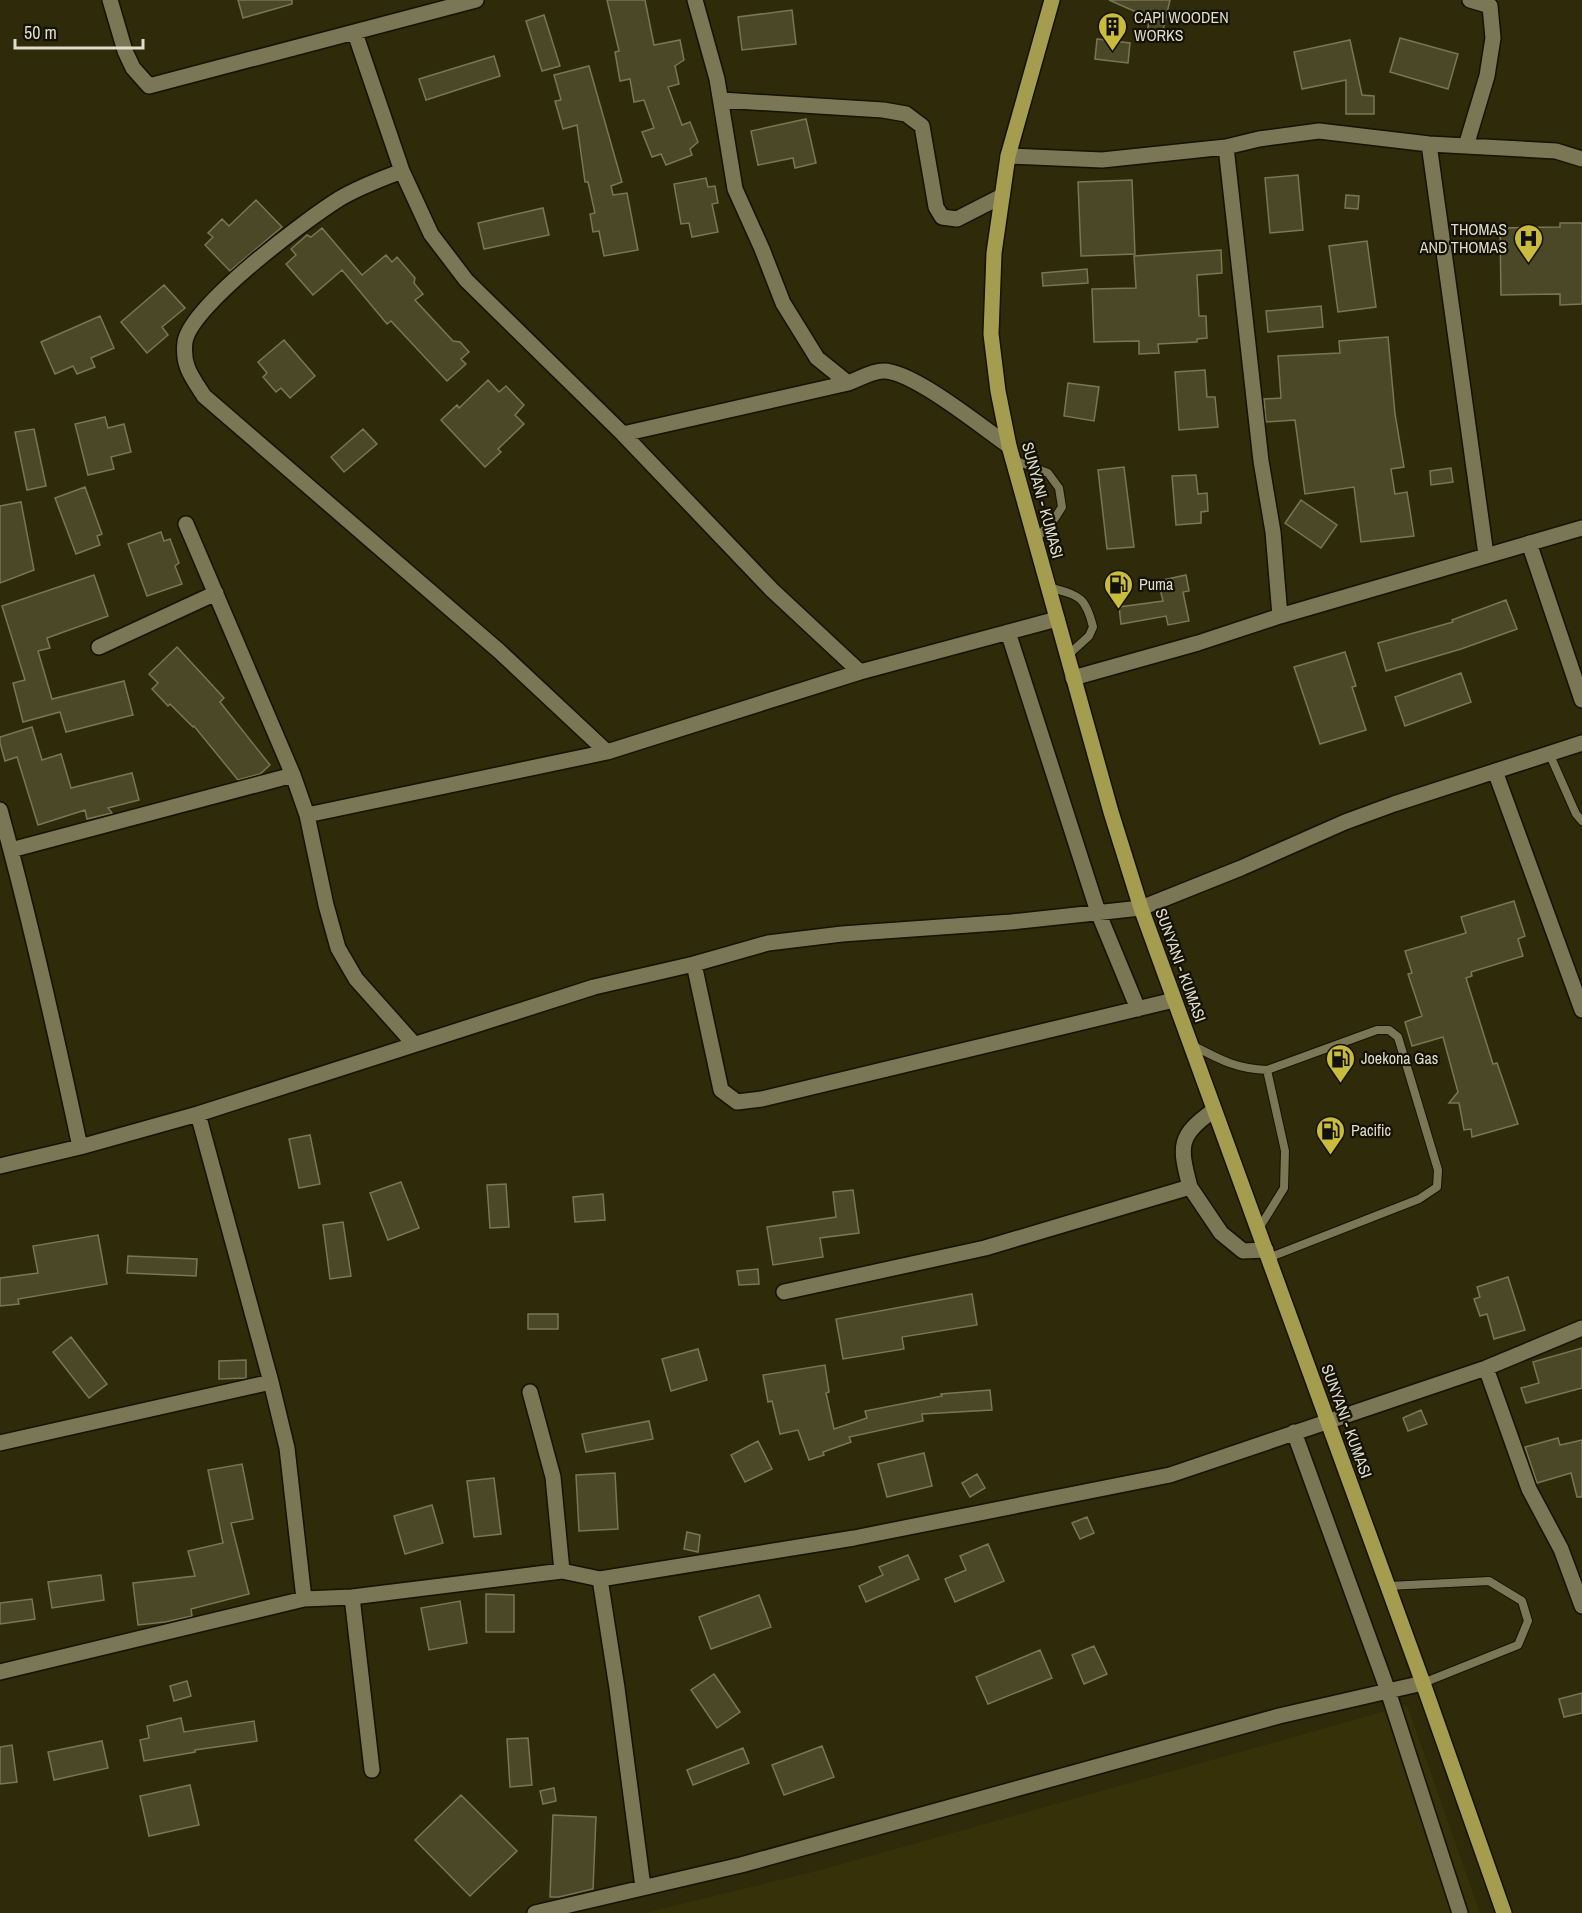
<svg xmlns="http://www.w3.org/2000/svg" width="1582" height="1913" font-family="'Archivo Narrow',sans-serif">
<rect width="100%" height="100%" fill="#2e2a0a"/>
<!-- built -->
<path fill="#363108" d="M1407 1705 1480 1913H644L824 1869Z"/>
<!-- building -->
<path fill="#4b4828" stroke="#797655" stroke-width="1.5" d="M238 0H292V4L243 18Z
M607 0H645L654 45 680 40 684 60 675 66 679 84 668 87 682 125 690 122 698 142 690 149 692 155 666 165 661 154 652 157 642 132 654 128 644 100 634 102 630 79 620 81 615 52 619 51Z
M1109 0H1170L1161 39 1146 35 1150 18Z
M792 10 796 44 742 50 738 17Z
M544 15 560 66 542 71 526 21Z
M1400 38 1458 54 1448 89 1390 72Z
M1097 39 1130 43 1128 63 1095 59Z
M1350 40 1362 95 1374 96V114H1346V80L1302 89 1294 52Z
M494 56 500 76 426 100 419 79Z
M589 66 622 182 611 186 613 195 627 193 638 250 604 256 599 231 593 232 590 214 595 213 588 182H585L577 125 563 129 555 101 561 100 554 75Z
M806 119 816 163 795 168 793 158 758 165 751 131Z
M1298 175 1303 230 1270 233 1265 178Z
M706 178 708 187 715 186 718 203 712 204 718 232 692 237 689 223 681 224 674 184Z
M1132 180 1135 254 1081 256 1078 182Z
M1346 195 1359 196 1358 209 1345 208Z
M256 200 282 227 230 271 205 245 213 237 208 233 222 219 229 226Z
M543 208 549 235 484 249 478 223Z
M1560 223H1582V304L1560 305V294L1501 295 1500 228 1560 227Z
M322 228 362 275 386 255 392 262 397 257 415 278 414 283 423 294 415 300 453 341 460 342 469 352 461 359 466 364 447 381 391 321 387 324 342 270 313 295 286 264 296 255 291 249 307 235 311 237Z
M1367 241 1376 307 1338 312 1329 246Z
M1221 250 1222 273 1197 275 1199 316H1206L1207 338 1197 339V342L1158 344 1159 353 1139 354V341L1094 342 1092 289 1136 288 1134 256Z
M1087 269 1088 283 1043 286 1042 273Z
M164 285 185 308 162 327 168 335 147 353 121 322Z
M1321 306 1323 327 1268 332 1266 311Z
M100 316 114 348 91 358 95 367 77 374 73 366 55 374 41 342Z
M1388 337 1395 414 1404 467 1391 469 1395 494 1407 492 1414 536 1361 542 1354 487 1305 494 1295 420 1266 422 1264 399 1281 398 1278 356 1340 353 1339 341Z
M284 340 315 376 290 398 281 388 276 392 263 377 267 373 258 362Z
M1205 370 1207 397H1215L1218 427 1179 430 1175 372Z
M488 380 499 392 506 386 524 405 515 415 524 424 498 449 501 452 485 467 441 420 457 405 459 408Z
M1068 383 1099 387 1094 421 1064 416Z
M105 417 108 428 124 424 131 452 111 457 114 469 88 475 75 424Z
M34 429 46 486 27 490 15 432Z
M363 429 377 444 344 472 331 457Z
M1124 467 1134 547 1107 549 1098 470Z
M1451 468 1453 482 1431 485 1430 471Z
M1196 475 1198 494 1207 493 1208 511 1201 512V523L1176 525 1172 476Z
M85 487 102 534 97 536 100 545 76 554 55 498Z
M1301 500 1337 525 1321 548 1285 523Z
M21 502 34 570 0 583V506Z
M161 532 164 541 170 539 179 563 175 566 182 584 147 596 128 544Z
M94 575 108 616 47 638 50 648 38 651 52 699 124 681 133 715 66 732 60 712 23 722 13 683 25 680 2 606Z
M1186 575 1189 591 1183 592 1189 621 1168 625 1166 616 1121 624 1119 607 1163 601 1158 581Z
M1506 600 1517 629 1461 649 1386 671 1378 643 1453 622 1452 620Z
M177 647 224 698 220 702 270 765 260 774 238 780 194 726 193 727 170 704 168 706 152 689 158 683 149 674Z
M1345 652 1356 686 1352 687 1366 730 1320 744 1294 667Z
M1461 673 1471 702 1405 726 1395 697Z
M32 727 42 760 61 754 71 788 132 773 139 800 108 808 112 813 87 819 85 810 38 825 17 757 5 761 0 743V737Z
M1514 901 1525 936 1518 939 1523 956 1471 972 1472 976 1466 978 1493 1064 1497 1063 1518 1124 1472 1137 1471 1129 1464 1130 1459 1103H1449L1458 1092 1443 1037 1412 1046 1405 1022 1422 1016 1408 974 1412 973 1405 951 1466 933 1461 917Z
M310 1135 320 1184 299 1188 289 1139Z
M401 1182 419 1228 388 1240 370 1193Z
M506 1184 509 1227 490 1228 487 1185Z
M853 1190 859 1233 820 1238 823 1257 773 1265 767 1227 836 1217 833 1192Z
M603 1194 605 1220 575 1222 573 1197Z
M343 1222 351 1276 330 1279 323 1225Z
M98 1235 107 1284 18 1299 19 1304 0 1306V1278L38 1273 33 1246Z
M128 1256 197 1259 196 1276 127 1273Z
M758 1269 759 1284 739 1285 737 1271Z
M1508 1277 1525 1330 1494 1339 1487 1314 1480 1316 1474 1299 1480 1297 1477 1287Z
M972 1294 977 1325 902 1337 904 1349 843 1359 836 1319Z
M528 1314H558V1329H528Z
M71 1337 107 1384 89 1398 53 1352Z
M1582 1348V1388L1526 1403 1521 1388 1539 1383 1533 1362Z
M698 1349 707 1380 671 1391 662 1359Z
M246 1360V1378L219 1379V1361Z
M825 1365 829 1392 826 1393 834 1429 867 1418 865 1411 942 1396 941 1394 990 1390 992 1410 922 1414 923 1421 849 1437 851 1442 823 1452 824 1455 809 1460 798 1430 780 1434 772 1401 768 1402 763 1375Z
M1421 1410 1427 1424 1408 1431 1403 1418Z
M649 1421 653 1439 586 1452 582 1434Z
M1558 1438 1560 1445 1582 1440V1497H1577L1571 1473 1537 1483 1525 1447Z
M758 1441 772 1469 745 1482 731 1455Z
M924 1453 932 1486 887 1497 878 1464Z
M242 1464 253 1519 231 1523 249 1594 191 1609 192 1616 165 1622 138 1625 133 1583 195 1576 188 1551 223 1543 208 1470Z
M615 1473 618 1529 579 1531 576 1475Z
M977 1474 985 1488 970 1497 962 1483Z
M494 1478 501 1534 474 1537 467 1481Z
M432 1505 443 1543 405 1554 394 1516Z
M1087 1517 1094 1533 1080 1539 1072 1523Z
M687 1532 700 1535 698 1552 684 1549Z
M988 1544 1004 1581 955 1602 945 1579 966 1570 960 1556Z
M908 1555 919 1579 866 1602 859 1586 883 1575 879 1567Z
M101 1575 104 1600 52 1608 48 1582Z
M486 1594 514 1595V1632H486Z
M759 1595 771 1627 711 1649 699 1617Z
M32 1599 35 1619 0 1624V1603Z
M460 1601 467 1643 429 1650 421 1608Z
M1094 1646 1107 1674 1084 1684 1072 1655Z
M1040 1650 1052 1678 988 1704 976 1677Z
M714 1674 740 1712 717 1728 691 1690Z
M187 1681 191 1696 174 1701 170 1686Z
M1582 1693V1713L1564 1717 1559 1699Z
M181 1718 184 1732 254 1721 257 1741 195 1750V1752L144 1761 140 1740 149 1738 147 1726Z
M528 1738 532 1785 510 1787 507 1739Z
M102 1741 108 1768 54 1780 48 1752Z
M12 1745 17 1782 0 1784V1747Z
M822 1746 834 1777 784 1795 772 1765Z
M743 1748 749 1763 693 1785 687 1770Z
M190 1785 199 1825 149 1836 140 1796Z
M554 1788 556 1801 543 1804 540 1791Z
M461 1795 517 1851 470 1896 415 1840Z
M553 1815 596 1817 593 1889 559 1897H550Z"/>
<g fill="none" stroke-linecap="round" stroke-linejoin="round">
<defs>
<path id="service" d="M1014 460 1048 473 1059 488 1062 507 1055 518 1035 540
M1049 587C1079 596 1085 595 1093 627L1089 636 1067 656
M1549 753 1576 814 1582 821
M1192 1045C1219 1059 1236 1069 1267 1070L1285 1151 1284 1188 1258 1230
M1267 1070 1377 1030H1389L1398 1037 1438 1170 1437 1187 1419 1199 1268 1258
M1388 1586 1489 1581 1522 1601 1528 1621 1518 1645 1423 1683"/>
<path id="minor" d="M110 0 125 51 133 68 149 86 476 0
M695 0 717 79 735 189 762 249 783 303 817 358 848 383
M1470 0 1490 6
M355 33 402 171 431 234 466 280 623 434 772 590 860 672
M721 100 883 110 906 114 922 126 936 207 942 217 957 219 1002 196
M1429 144 1486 555
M1466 146 1487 76 1493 38 1490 6
M1226 147 1261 461 1273 532 1280 616
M1008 156 1102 160 1226 147 1259 139 1319 131 1429 144 1556 151 1582 159
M402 171C381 179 359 187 339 199 307 219 190 306 185 342 182 366 192 377 204 396L499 651 607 752
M623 434 848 383C859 379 872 371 883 371 912 370 983 428 1009 446
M186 524 293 775 307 815 326 905 338 948 356 979 414 1044
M1529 543 1582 700
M1008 632 1098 912 1138 1009
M99 647 216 593
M1073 678 1198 643 1280 616 1582 528
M1495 771 1582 1010
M0 810C31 922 56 1034 80 1147
M307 815 607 752 860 672 1057 619
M11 850 293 775
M694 964 721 1090 737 1102 762 1099 1174 1000
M198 1114 271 1382 287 1448 304 1599
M0 1166 80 1147 198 1114 594 987 694 964 768 943 842 934 1011 922 1141 908 1241 868 1345 822 1394 804 1582 743
M1190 1187 1221 1233 1243 1251 1266 1250
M784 1292 985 1248 1190 1187C1179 1145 1178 1136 1214 1110
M1486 1368 1529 1489 1561 1549 1582 1606
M530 1392 553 1477 562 1571
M1294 1432 1388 1691 1460 1913
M0 1443 271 1382
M600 1579 617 1688 643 1887
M352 1597 372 1770
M0 1672 304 1599 352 1597 562 1571 600 1579 854 1538 1170 1475 1486 1368 1582 1328
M535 1913 741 1865 1279 1716 1423 1683"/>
<path id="primary" d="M1052 0 1008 156 994 253 991 334 998 391 1009 446 1111 812 1141 908 1423 1683 1504 1913"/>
</defs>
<!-- service casing -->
<use href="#service" stroke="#151200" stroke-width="10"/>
<!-- minor casing -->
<use href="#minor" stroke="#151200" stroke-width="18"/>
<!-- primary casing -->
<use href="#primary" stroke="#151200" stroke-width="18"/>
<!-- service -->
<use href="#service" stroke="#7b7756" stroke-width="8"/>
<!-- minor -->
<use href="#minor" stroke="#7b7756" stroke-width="15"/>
<!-- primary -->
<use href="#primary" stroke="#a49c4f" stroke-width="15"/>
</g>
<!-- icons -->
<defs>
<symbol id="building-pin" viewBox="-11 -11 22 30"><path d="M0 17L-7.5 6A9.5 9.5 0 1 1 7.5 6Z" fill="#c9bb3b" stroke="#141206"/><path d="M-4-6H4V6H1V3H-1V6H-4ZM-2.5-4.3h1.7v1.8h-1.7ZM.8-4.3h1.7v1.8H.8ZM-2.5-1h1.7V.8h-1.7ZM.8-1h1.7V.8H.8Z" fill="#111"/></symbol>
<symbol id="hospital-pin" viewBox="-11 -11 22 30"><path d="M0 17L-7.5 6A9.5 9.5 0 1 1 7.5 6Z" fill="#c9bb3b" stroke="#141206"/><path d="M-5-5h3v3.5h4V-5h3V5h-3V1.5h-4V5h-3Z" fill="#111"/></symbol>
<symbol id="fuel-pin" viewBox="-11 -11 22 30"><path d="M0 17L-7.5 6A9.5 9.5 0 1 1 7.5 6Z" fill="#c9bb3b" stroke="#141206"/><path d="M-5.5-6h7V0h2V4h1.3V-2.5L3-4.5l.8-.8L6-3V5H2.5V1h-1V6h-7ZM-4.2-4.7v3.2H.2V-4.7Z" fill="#111"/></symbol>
</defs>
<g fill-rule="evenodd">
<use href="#building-pin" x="1096" y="10" width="33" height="45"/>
<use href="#hospital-pin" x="1512" y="222" width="33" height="45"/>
<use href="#fuel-pin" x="1102" y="568" width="33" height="45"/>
<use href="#fuel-pin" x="1324" y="1042" width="33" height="45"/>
<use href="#fuel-pin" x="1314" y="1114" width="33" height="45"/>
</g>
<g text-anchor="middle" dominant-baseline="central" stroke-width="4.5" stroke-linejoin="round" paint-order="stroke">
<!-- poi labels -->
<g font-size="16" fill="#dfddcb" stroke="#141206" text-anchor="start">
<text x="1134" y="17">CAPI WOODEN<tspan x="1134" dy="18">WORKS</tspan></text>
<text x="1507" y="229" text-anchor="end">THOMAS<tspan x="1507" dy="18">AND THOMAS</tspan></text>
<text x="1139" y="584">Puma</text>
<text x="1361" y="1058">Joekona Gas</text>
<text x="1351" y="1130">Pacific</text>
</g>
<!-- street labels -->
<g font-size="16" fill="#dfddcb" stroke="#141206">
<text transform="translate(1043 500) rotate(75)">SUNYANI - KUMASI</text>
<text transform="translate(1181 965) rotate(70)">SUNYANI - KUMASI</text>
<text transform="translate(1347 1421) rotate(70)">SUNYANI - KUMASI</text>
</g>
</g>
<!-- scale -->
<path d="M15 39v9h128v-9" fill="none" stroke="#dfddcb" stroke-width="3"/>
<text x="24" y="39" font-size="18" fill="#dfddcb" stroke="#141206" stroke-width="4.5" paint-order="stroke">50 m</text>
</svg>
